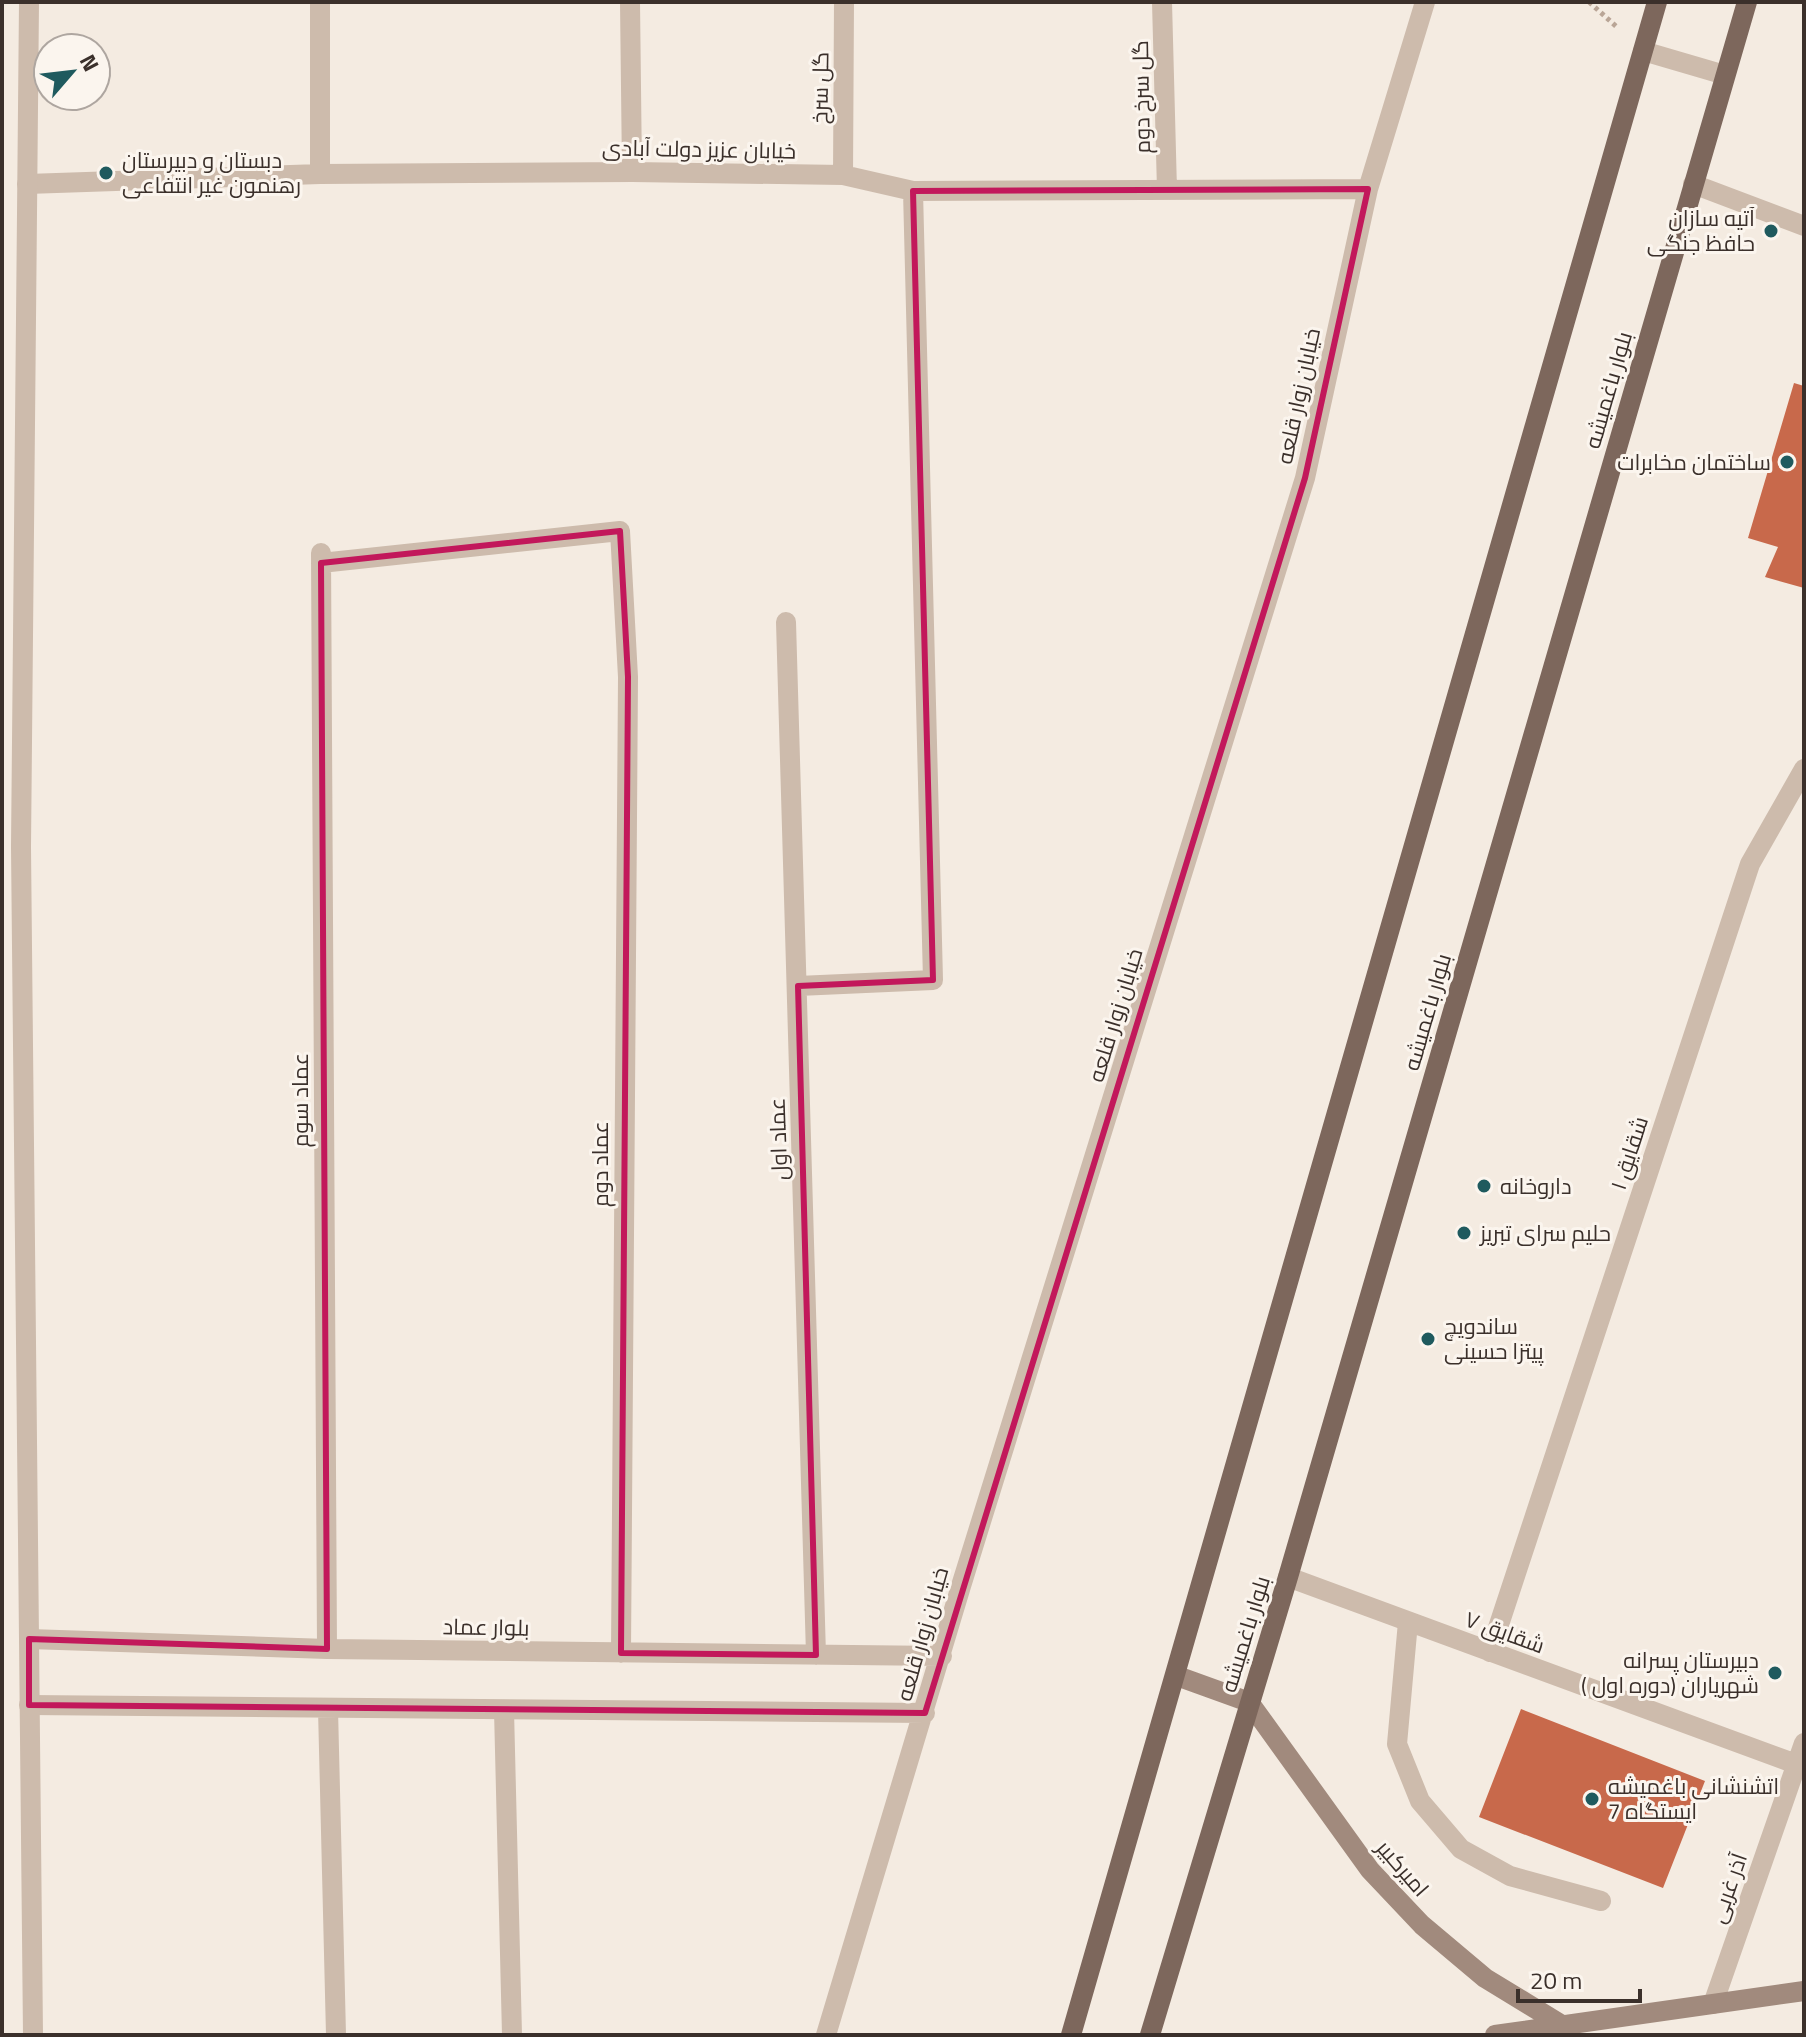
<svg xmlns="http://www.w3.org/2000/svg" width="1806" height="2037" font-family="'Titillium Web',Cairo,sans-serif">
<rect width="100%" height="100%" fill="#f4ebe1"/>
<!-- building -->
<path fill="#c8694b" d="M1794 383 1804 386V588L1765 577 1778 547 1748 538Z
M1521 1709 1705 1781 1663 1888 1479 1817Z"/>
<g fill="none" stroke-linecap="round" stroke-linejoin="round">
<!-- path -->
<path stroke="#b9a596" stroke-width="5" stroke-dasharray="4 4" stroke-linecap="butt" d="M1589 2 1618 28"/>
<!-- service -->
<path stroke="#cdbbac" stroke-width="20" d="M504 1710 512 2035"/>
<!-- minor -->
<path stroke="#cdbbac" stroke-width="20" d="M320 2V174
M630 2 632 172
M1162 2 1167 190
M1643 51 1725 75
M843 175 844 2
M27 184 320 174 632 172 843 175 913 191 1368 189
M1693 184 1804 226
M321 553 327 1649
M321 563 620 531 628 677 621 1653
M786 622 816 1655
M798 986 933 980 913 191
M1288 1577 1796 1764
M1408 1622 1397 1744 1420 1801 1461 1849 1510 1876 1601 1901
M29 1639 327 1649 942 1656
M1490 1652 1750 864 1804 769
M29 1705 925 1713
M328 1709 336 2035
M1713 2004 1804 1743
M826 2035 961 1586 1305 478 1368 189 1425 2"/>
<!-- tertiary -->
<path stroke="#cdbbac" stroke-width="20" d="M29 2 21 847 33 2035"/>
<!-- secondary -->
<path stroke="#a18a7d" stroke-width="20" d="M1177 1676 1249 1702 1370 1870 1422 1925 1485 1978 1562 2025
M1495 2035 1804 1991"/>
<!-- primary -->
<path stroke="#7d675c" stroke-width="20" d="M1071 2035 1657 2
M1150 2035 1288 1577 1747 2"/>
</g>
<!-- marked area -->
<path fill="none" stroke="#c2185b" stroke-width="6" stroke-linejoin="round" d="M1368 189 1305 478 925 1713 29 1705V1639L327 1649 321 563 620 531 628 677 621 1653 816 1655 798 986 933 980 913 191Z"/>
<!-- markers -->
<g fill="#1f5a5e" stroke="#fbf5ee" stroke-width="3">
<circle cx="106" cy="173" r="8"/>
<circle cx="1771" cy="231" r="8"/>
<circle cx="1787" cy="462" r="8"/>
<circle cx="1484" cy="1186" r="8"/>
<circle cx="1464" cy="1233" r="8"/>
<circle cx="1428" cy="1339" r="8"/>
<circle cx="1775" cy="1673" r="8"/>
<circle cx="1592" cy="1799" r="8"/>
</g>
<g text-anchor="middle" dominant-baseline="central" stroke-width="6" stroke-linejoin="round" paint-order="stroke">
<!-- street labels -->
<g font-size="22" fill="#3b302b" stroke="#fbf5ee">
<text transform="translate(820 88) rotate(-89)">گل سرخ</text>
<text transform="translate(1141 97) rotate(-91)">گل سرخ دوم</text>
<text transform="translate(699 149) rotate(1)">خیابان عزیز دولت آبادی</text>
<text transform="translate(1608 390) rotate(-74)">بلوار باغمیشه</text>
<text transform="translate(1298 396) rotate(-78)">خیابان زوار قلعه</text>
<text transform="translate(1427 1012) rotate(-74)">بلوار باغمیشه</text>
<text transform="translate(1115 1015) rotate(-73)">خیابان زوار قلعه</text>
<text transform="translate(300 1100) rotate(-90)">عماد سوم</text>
<text transform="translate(778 1139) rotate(-92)">عماد اول</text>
<text transform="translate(1629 1153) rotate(-72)">شقایق ۱</text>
<text transform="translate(600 1164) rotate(-90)">عماد دوم</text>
<text transform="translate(486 1627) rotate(1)">بلوار عماد</text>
<text transform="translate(1505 1632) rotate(20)">شقایق ۷</text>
<text transform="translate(922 1634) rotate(-74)">خیابان زوار قلعه</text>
<text transform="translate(1245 1634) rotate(-73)">بلوار باغمیشه</text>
<text transform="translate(1403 1868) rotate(49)">امیرکبیر</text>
<text transform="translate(1728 1888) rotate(-71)">آذر غربی</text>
</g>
<!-- poi labels -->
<g font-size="22" fill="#3b302b" stroke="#fbf5ee" text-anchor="start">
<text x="122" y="160">دبستان و دبیرستان<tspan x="122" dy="25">رهنمون غیر انتفاعی</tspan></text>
<text x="1755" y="218" text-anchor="end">آتیه سازان<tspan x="1755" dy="25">حافظ جنگی</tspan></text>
<text x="1771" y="462" text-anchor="end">ساختمان مخابرات</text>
<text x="1500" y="1186">داروخانه</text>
<text x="1480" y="1233">حلیم سرای تبریز</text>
<text x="1444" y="1326">ساندویچ<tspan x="1444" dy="25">پیتزا حسینی</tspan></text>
<text x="1759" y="1660" text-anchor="end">دبیرستان پسرانه<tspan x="1759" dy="25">شهریاران (دوره اول )</tspan></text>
<text x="1608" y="1786">اتشنشانی باغمیشه<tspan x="1608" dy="25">ایستگاه 7</tspan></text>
</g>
</g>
<!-- border -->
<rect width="1806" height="2037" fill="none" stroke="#3b302b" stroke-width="8"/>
<!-- north arrow -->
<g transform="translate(72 72) rotate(62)"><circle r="38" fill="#fbf5ee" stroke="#aea6a0" stroke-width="2"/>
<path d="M0-6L14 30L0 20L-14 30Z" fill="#1f5a5e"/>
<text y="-12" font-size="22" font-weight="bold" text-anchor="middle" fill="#3b302b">N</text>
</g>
<!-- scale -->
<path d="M1518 1989v12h122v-12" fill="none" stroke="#3b302b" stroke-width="4"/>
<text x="1530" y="1989" font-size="24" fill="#3b302b" stroke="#fbf5ee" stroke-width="6" paint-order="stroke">20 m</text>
</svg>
